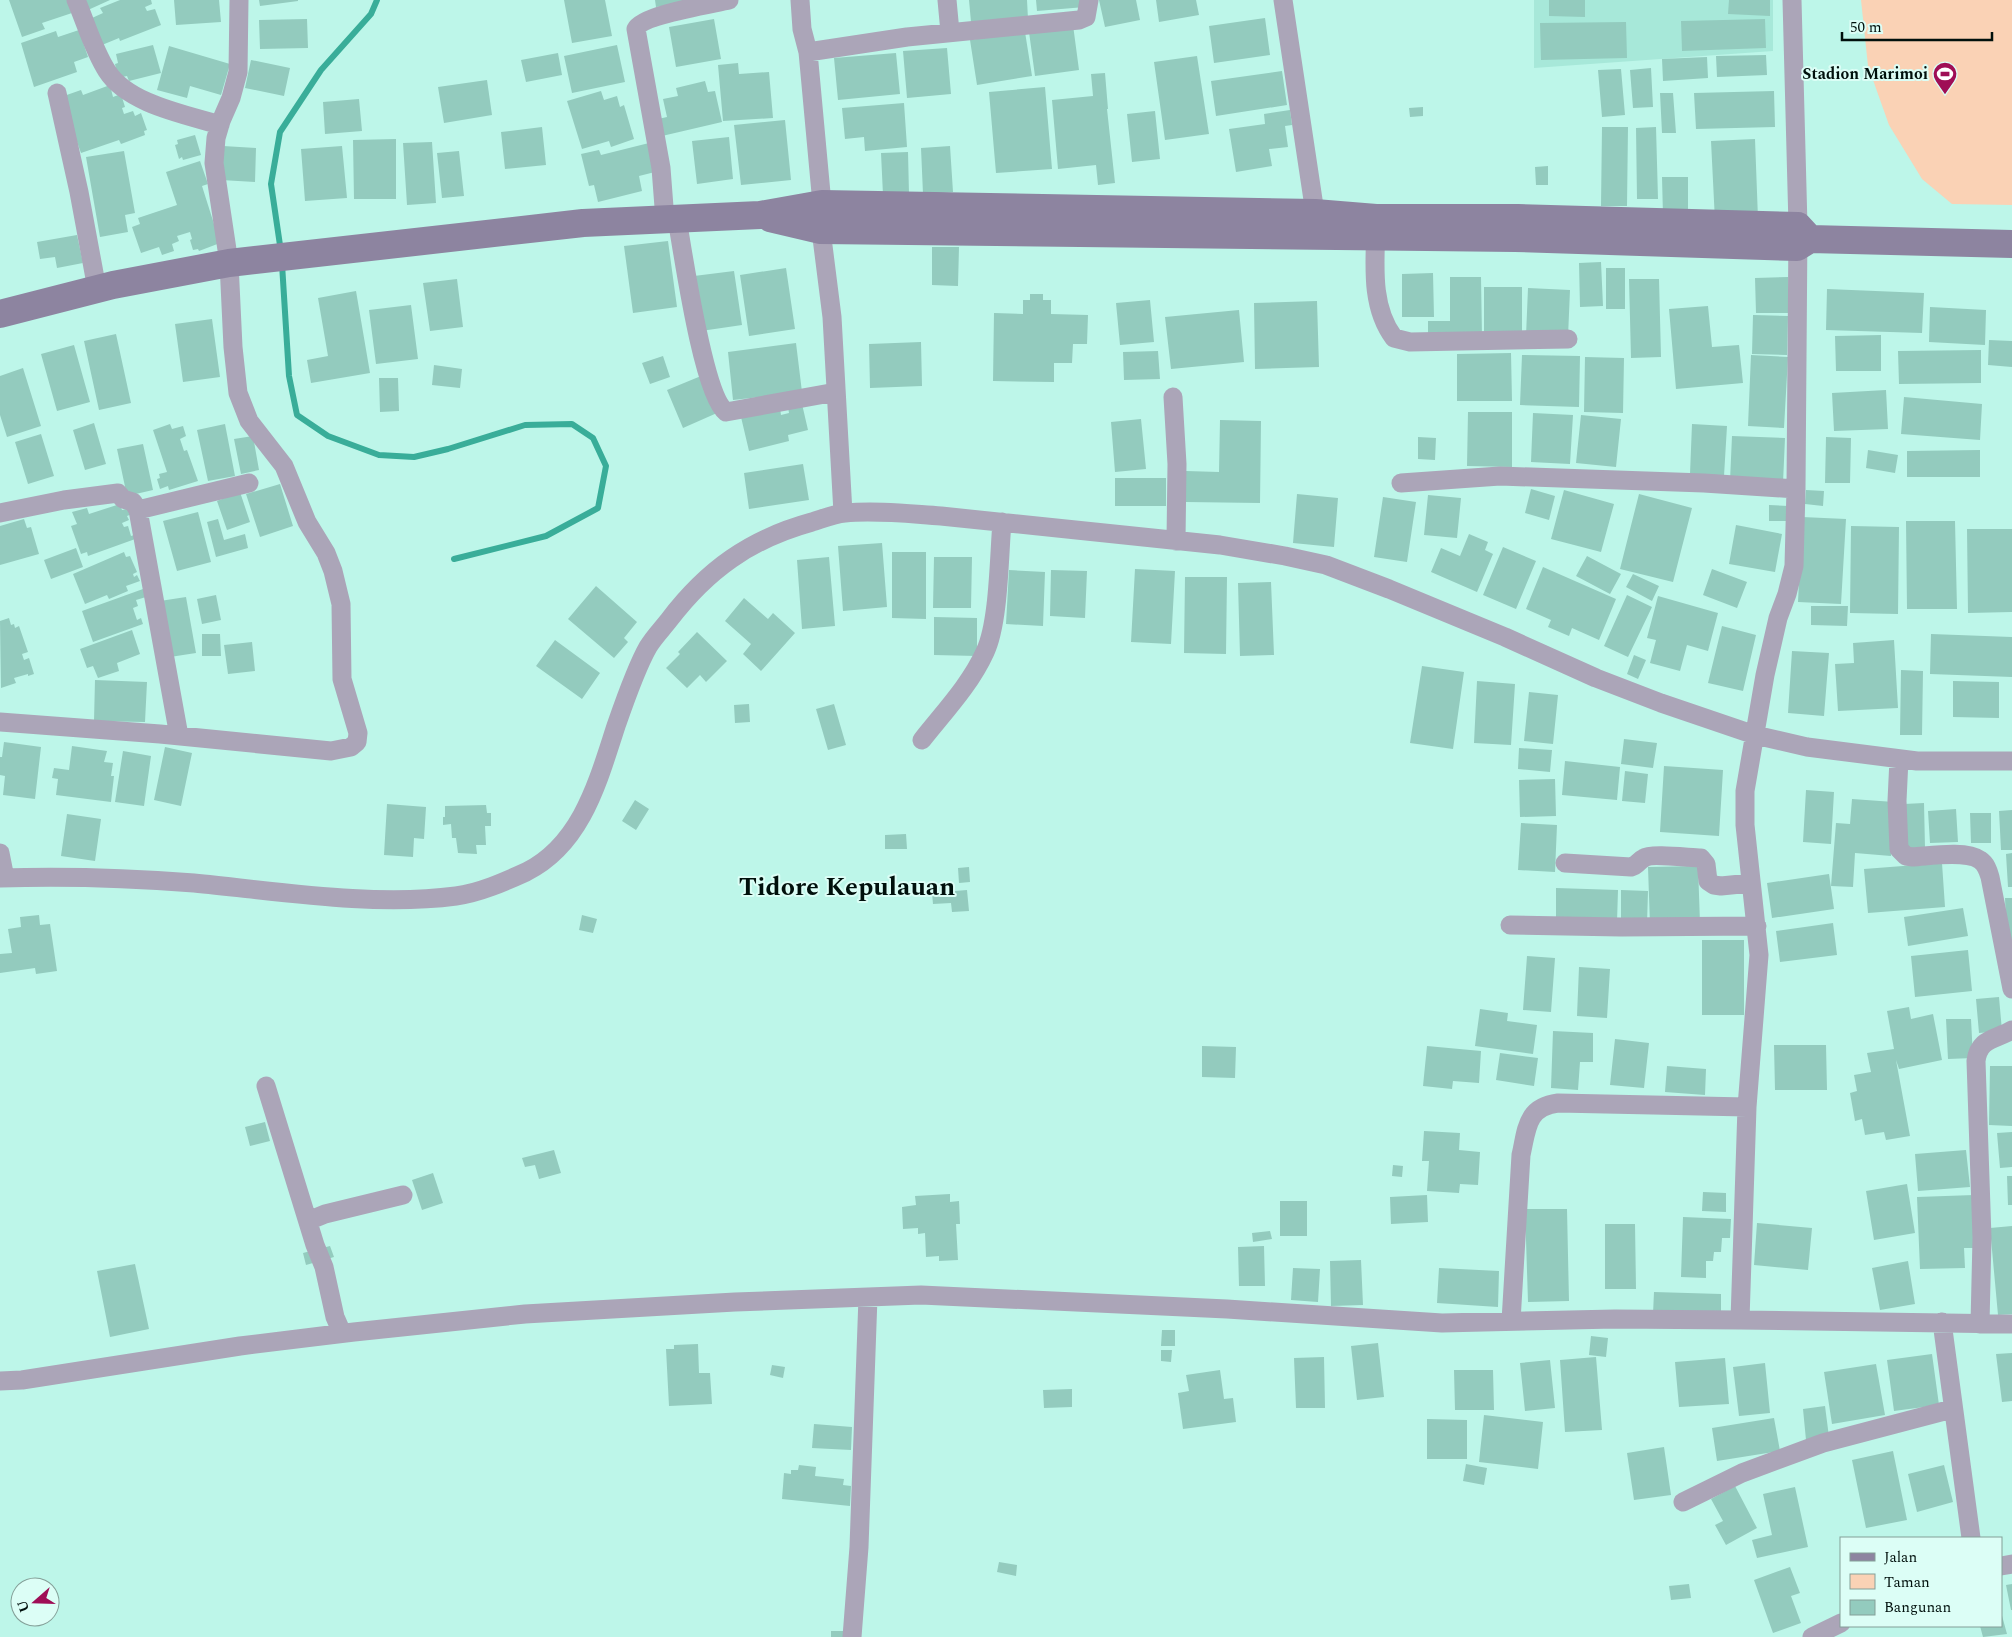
<svg xmlns="http://www.w3.org/2000/svg" width="2012" height="1637" font-family="Spectral,serif">
<rect width="100%" height="100%" fill="#bdf6e9"/>
<!-- built -->
<path fill="#a7e8d9" d="M1534 0H1773V51L1534 68Z"/>
<!-- green -->
<path fill="#fad2b5" d="M1861 0H2012V205L1952 204 1922 179 1889 125 1868 66Z"/>
<g fill="none" stroke-linecap="round" stroke-linejoin="round">
<!-- stream -->
<path stroke="#39ad99" stroke-width="6" d="M281 252 271 184 280 132 321 70 371 14 377 0
M282 264 289 376 297 415 328 436 379 455 414 457 448 449 525 425 572 424 593 438 606 466 598 508 546 536 454 559"/>
</g>
<!-- building -->
<path fill="#93cbbe" d="M9 0H71L75 12 42 23 45 29 22 37Z
M84 0H110L88 10Z
M120 0H151L152 4 145 7 147 11 155 9 161 25 120 41 119 38 102 45 92 18 103 13 100 8Z
M174 0H219L221 22 176 25Z
M259 0H298V1L260 6Z
M564 0H605L612 36 572 43Z
M655 0H708V1L656 7Z
M969 0H1027L1028 19 971 22Z
M1036 0H1085V7L1037 11Z
M1099 0H1136L1140 20 1105 27Z
M1156 0H1196L1199 15 1159 22Z
M1549 0H1585V17L1549 16Z
M1729 0H1770V16L1728 14Z
M1265 18 1270 55 1214 63 1209 26Z
M307 19 308 48 260 49 259 20Z
M714 19 721 59 676 67 669 27Z
M1765 19 1766 48 1682 51 1681 21Z
M1626 22 1627 58 1541 60 1540 23Z
M1073 25 1079 70 1035 76 1029 32Z
M79 30 88 57 74 62 77 72 34 87 21 43 56 31 58 37Z
M1025 32 1032 76 977 85 970 40Z
M153 45 161 73 129 81 127 76 118 78 115 64 118 63 116 54Z
M617 45 625 82 572 93 564 56Z
M169 46 230 64 221 95 190 86 187 98 157 90Z
M947 48 951 94 907 98 903 51Z
M558 53 562 75 526 82 521 60Z
M896 53 900 94 838 100 834 58Z
M1766 55 1767 75 1717 77 1716 56Z
M1197 56 1209 134 1165 140 1154 62Z
M1707 57 1708 78 1663 81 1662 59Z
M251 60 290 68 284 96 245 88Z
M738 63 739 74 769 72 773 118 723 121 718 65Z
M1651 68 1653 107 1633 108 1630 70Z
M1621 69 1625 115 1602 117 1598 70Z
M1282 71 1287 105 1216 116 1211 81Z
M1105 73 1108 109H1107L1115 183 1098 185 1096 165 1058 169 1052 100 1093 96 1091 74Z
M487 80 492 115 444 123 438 87Z
M705 81 708 92 715 91 722 122 662 136 658 119 667 117 663 99 678 96 676 88Z
M110 85 113 97 121 94 125 107 122 108 124 114 133 111 135 116 141 113 147 130 144 131 145 135 121 144 119 140 81 153 61 97 81 90 83 95Z
M1045 87 1052 169 996 173 989 92Z
M601 91 604 100 617 96 620 107 624 105 634 139 611 147 609 141 582 149 567 101Z
M1774 91 1775 127 1696 129 1694 93Z
M1660 93H1673L1676 133H1662Z
M359 99 362 131 325 134 323 102Z
M904 103 907 147 865 151 864 137 845 139 842 108Z
M1423 107V116L1410 117 1409 108Z
M1290 110 1292 125 1285 126 1288 147 1269 149 1272 166 1236 172 1229 129 1265 124 1264 114Z
M1155 111 1160 159 1132 162 1127 114Z
M785 120 791 180 741 185 734 125Z
M542 127 546 165 505 169 501 132Z
M1602 127H1628L1627 206H1601Z
M1656 127 1658 199H1637L1636 128Z
M195 135 201 155 183 160 182 157 179 159 175 145 178 144 177 140Z
M729 137 733 179 697 184 692 141Z
M396 139V199H354L353 140Z
M1755 139 1758 219 1715 221 1711 141Z
M432 142 436 203 407 205 403 143Z
M649 143 655 172 639 176 642 191 598 202 594 185 589 186 581 154 599 150 601 155Z
M223 146 256 148 255 182 221 180Z
M342 146 347 198 305 201 301 149Z
M950 146 953 192 923 194 921 148Z
M124 151 135 213 125 215 128 232 100 237 86 157Z
M459 151 464 196 442 198 437 153Z
M908 152 909 194 883 195 881 153Z
M200 161 208 184 202 186 220 243 199 251 198 249 193 250 190 240 192 239 190 232 177 236 179 241 172 244 174 251 162 255 159 247 141 253 132 227 140 224 138 218 177 205 166 172Z
M1548 166V185H1536L1535 167Z
M1662 177H1688V216H1663Z
M77 235 83 263 57 268 55 257 40 259 37 242Z
M668 241 677 307 633 313 624 246Z
M932 247H959L958 286 932 285Z
M1601 262 1603 306 1580 307 1579 263Z
M786 268 795 329 749 336 740 275Z
M1606 268H1625V309H1606Z
M734 271 742 325 701 331 694 276Z
M1433 273 1434 317H1402V274Z
M1450 277H1481L1482 338 1428 339V321H1450Z
M1788 277 1789 313H1756L1755 278Z
M457 279 463 327 430 331 423 283Z
M1629 279H1659L1661 357 1631 358Z
M1484 287H1522V335H1484Z
M1528 288 1570 290 1568 337 1526 336Z
M1827 289 1924 293 1922 333 1826 330Z
M356 291 370 373 311 383 307 360 328 356 318 298Z
M1030 294H1043V300H1051V314L1088 315 1087 344H1073L1072 363H1054V382L993 381 994 313 1023 314V300H1030Z
M1150 300 1154 342 1120 345 1116 303Z
M1317 301 1319 367 1255 369 1254 303Z
M411 305 418 359 376 364 369 310Z
M1708 306 1712 347 1739 345 1743 383 1676 389 1669 309Z
M1930 307 1986 310 1985 345 1929 342Z
M1239 310 1244 362 1171 369 1165 317Z
M1753 315 1788 316 1787 355 1752 354Z
M212 319 220 377 183 382 175 324Z
M116 334 131 403 99 410 84 341Z
M1881 335V371H1836L1835 336Z
M1989 340 2012 341V367L1988 365Z
M921 342 922 386 870 388 869 344Z
M796 343 802 392 733 400 728 352Z
M74 345 90 402 57 411 41 354Z
M1981 350V383L1899 384 1898 351Z
M1158 351 1160 379 1124 380 1123 352Z
M1511 353 1512 401H1457V354Z
M1522 355 1580 356 1579 407 1520 405Z
M1751 355 1788 357 1784 428 1748 426Z
M663 356 670 377 650 384 642 363Z
M1585 357 1624 358 1623 413 1584 412Z
M434 365 462 369 460 388 432 385Z
M23 368 41 426 7 437 0 415V376Z
M701 376 717 413 683 428 667 390Z
M379 378H398L399 411 380 412Z
M1886 390 1888 429 1834 431 1832 393Z
M1904 397 1982 404 1980 440 1901 434Z
M802 404 808 430 788 435 789 441 749 451 741 417 780 408 781 415 789 413 788 407Z
M1468 412H1512V467L1467 466Z
M1533 413 1573 415 1570 464 1531 462Z
M1581 415 1621 419 1616 467 1576 463Z
M1141 419 1146 469 1115 472 1111 422Z
M1220 420 1261 421 1260 503 1186 502V471L1219 472Z
M94 423 106 464 85 470 73 430Z
M170 424 172 429 183 426 186 436 180 439 184 451 187 450 198 481 169 490 168 486 160 489 157 479 160 478 159 474 167 472 153 430Z
M225 424 235 476 208 481 197 430Z
M1692 424 1727 426 1724 476 1690 474Z
M41 434 54 476 28 484 15 442Z
M253 436 259 470 241 474 234 439Z
M1732 436 1785 438 1783 483 1730 481Z
M1418 437 1436 438 1435 460 1418 459Z
M1826 437 1851 438 1850 483H1825Z
M143 444 153 490 127 496 117 449Z
M1868 450 1898 455 1895 473 1866 468Z
M1980 450V477H1907V451Z
M803 464 809 500 749 509 744 473Z
M1115 478H1166V506H1115Z
M280 484 293 526 260 537 246 494Z
M1531 489 1555 496 1549 520 1525 513Z
M1564 490 1614 504 1601 552 1551 539Z
M1806 490 1824 491 1823 506 1805 504Z
M240 492 250 522 227 530 217 501Z
M1297 494 1338 498 1334 547 1293 543Z
M1639 494 1692 508 1673 582 1620 569Z
M1428 495 1461 498 1457 538 1424 535Z
M1383 497 1416 502 1407 562 1374 557Z
M120 504 122 510 130 508 132 514 127 516 129 520 122 523 124 527 128 526 131 536 137 534 138 538 88 556 87 552 81 554 71 526 77 524 72 512 87 508 89 514Z
M1769 505 1788 506V521H1769Z
M198 512 211 562 177 571 163 521Z
M1802 517 1846 519 1841 604 1798 602Z
M24 519 27 528 31 527 39 554 0 565V526Z
M218 519 224 540 245 534 248 548 216 557 207 522Z
M1906 521H1955L1957 609H1907Z
M1736 525 1782 534 1775 572 1729 564Z
M1851 526 1899 527 1898 614 1850 613Z
M1967 529H2012V612L1968 613Z
M1469 534 1488 542 1485 550 1493 554 1477 592 1431 572 1441 548 1460 556Z
M882 543 887 607 843 611 838 546Z
M1503 547 1536 561 1516 609 1483 595Z
M76 548 83 567 51 579 44 560Z
M124 552 126 557 130 556 137 572 133 574 134 577 137 575 140 581 126 586 128 591 109 599 107 595 85 604 73 574Z
M892 552H926V619L892 618Z
M1587 556 1621 574 1610 594 1576 576Z
M829 557 835 626 802 629 797 560Z
M934 557H972L971 608H933Z
M1543 567 1616 599 1599 640 1572 628 1569 636 1548 627 1551 620 1526 609Z
M1135 569 1175 571 1171 644 1131 642Z
M1712 569 1747 582 1737 608 1703 595Z
M1009 570 1045 572 1043 626 1006 624Z
M1051 570 1087 571 1085 618 1050 616Z
M1633 574 1659 586 1652 601 1626 587Z
M1185 577H1227L1226 654 1184 653Z
M1271 582 1274 655 1240 656 1238 583Z
M596 586 637 622 624 638 628 642 614 658 568 619Z
M143 589 146 597 136 600 138 606 133 608 137 620 141 618 143 624 93 642 82 611Z
M216 595 221 620 202 624 197 599Z
M1627 595 1652 607 1628 657 1604 646Z
M1658 596 1718 613 1708 651 1687 645 1680 671 1650 663 1656 640 1647 638Z
M186 597 196 653 170 657 160 601Z
M744 598 768 619 773 613 795 633 761 671 743 654 751 644 725 621Z
M1811 606H1848L1847 626 1811 625Z
M934 617 977 618V656L934 655Z
M9 618 11 625 14 624 15 628 19 626 28 652 22 654 24 660 29 658 34 674 28 676V674L14 678 16 683 1 688 0 621Z
M1722 626 1756 635 1743 691 1708 683Z
M132 630 140 654 117 663 119 671 98 678 93 666 87 668 80 649Z
M697 632 727 661 706 682 700 675 687 688 666 668 680 654 678 652Z
M202 634H220L221 656H202Z
M1931 634 2012 637V677L1930 674Z
M555 640 600 673 582 699 536 666Z
M1894 640 1898 708 1838 711 1835 664 1854 663 1853 643Z
M252 642 255 671 228 674 224 645Z
M1792 651 1829 653 1824 716 1788 713Z
M1634 655 1646 660 1638 679 1627 674Z
M1422 666 1464 672 1453 749 1410 743Z
M1901 670 1923 671 1922 735H1900Z
M95 680 147 682 145 722 94 721Z
M1477 681 1515 684 1511 745 1474 743Z
M1953 681 1999 682V718L1953 717Z
M1529 692 1558 695 1553 744 1524 741Z
M749 704 750 722 735 723 734 705Z
M834 704 846 745 828 750 816 709Z
M1624 739 1657 743 1653 768 1621 764Z
M4 742 41 747 35 799 3 795 5 776 0 775V757H2Z
M72 746 107 751 104 762 113 763 111 776H114L111 802 56 795 58 779 52 778 54 768 69 770Z
M165 747 192 753 181 806 154 800Z
M1519 748 1552 750 1550 772 1518 769Z
M123 751 151 756 144 806 115 802Z
M1565 761 1620 767 1617 800 1562 795Z
M1664 766 1723 770 1719 836 1660 832Z
M1625 771 1648 774 1645 803 1622 801Z
M1555 779 1556 816 1520 817 1519 780Z
M1806 790 1834 792 1831 844 1803 842Z
M1852 799 1894 802 1891 856 1855 853 1853 887 1831 886 1836 823 1850 824Z
M635 800 649 809 636 830 622 821Z
M1924 803 1925 848H1905L1904 804Z
M387 804 426 807 424 839 414 838 413 857 384 855Z
M486 805 487 813H491V826H485L486 845H476L477 854 458 853 456 838H452L451 824 443 825V817H445V806Z
M1956 809 1958 842 1930 843 1928 811Z
M2012 810V850H2001L1999 811Z
M1970 813H1991V843H1971Z
M67 814 101 819 95 861 61 856Z
M1521 823 1557 825 1555 872 1518 870Z
M906 834 907 849H885V835Z
M2012 853V887H2008L2006 854Z
M1942 863 1945 907 1868 913 1864 869Z
M1698 866 1700 923 1650 925 1648 867Z
M969 867 970 882 959 883 958 868Z
M1829 874 1834 909 1772 918 1767 883Z
M1556 888 1618 890 1617 922 1556 921Z
M967 890 969 911 952 912 951 903 933 904 932 893Z
M1621 890 1648 891 1647 924H1621Z
M2005 898H2012V941H2007Z
M1963 908 1968 936 1908 946 1904 917Z
M39 915 40 925 50 924 57 971 36 974 35 968 0 973V954L12 953 8 929 21 927 20 917Z
M582 915 597 919 593 933 579 930Z
M1833 923 1837 955 1780 962 1776 931Z
M1702 940H1744V1015H1702Z
M1968 950 1972 991 1915 997 1911 956Z
M1527 956 1555 958 1551 1012 1523 1010Z
M1579 967 1610 969 1607 1018 1577 1016Z
M1999 997 2002 1031 1979 1033 1976 999Z
M1909 1007 1911 1019 1933 1014 1942 1060 1899 1069 1896 1060 1910 1136 1886 1140 1884 1132 1865 1135 1862 1119 1855 1121 1850 1093 1857 1091 1854 1075 1871 1072 1867 1053 1894 1049 1887 1011Z
M1480 1009 1508 1013 1507 1021 1537 1025 1533 1054 1475 1046Z
M1946 1019H1971L1973 1058 1948 1059Z
M1553 1031 1593 1033V1062H1580L1578 1090 1551 1088Z
M1615 1039 1649 1043 1644 1088 1610 1085Z
M1774 1045H1826L1827 1090H1775Z
M1202 1046 1236 1047 1235 1078 1202 1077Z
M1427 1046 1481 1051 1479 1083 1453 1081 1452 1089 1423 1086Z
M1500 1053 1538 1058 1534 1086 1496 1080Z
M1667 1066 1706 1069 1705 1095 1665 1092Z
M1990 1066H2012V1126L1989 1125Z
M265 1122 270 1141 250 1146 245 1127Z
M1424 1131 1460 1133 1459 1150 1480 1152 1478 1185 1460 1184 1459 1193 1427 1191 1429 1161H1422Z
M2012 1132V1167L2000 1168 1997 1133Z
M554 1150 561 1173 539 1179 535 1165 525 1167 522 1158Z
M1966 1150 1970 1187 1918 1191 1915 1154Z
M1393 1165 1403 1166 1402 1177 1392 1176Z
M433 1173 443 1203 422 1210 412 1180Z
M2007 1176H2012V1205H2008Z
M1907 1184 1915 1233 1874 1240 1866 1191Z
M1703 1192 1726 1193V1212L1702 1211Z
M950 1194V1202L959 1201 960 1224H956L958 1260 939 1261V1256L926 1257 925 1233 918 1234V1228L903 1229 902 1207 916 1205 915 1196Z
M1427 1195 1428 1222 1391 1224 1390 1197Z
M1974 1195 1976 1248H1964L1965 1268 1920 1269 1917 1197Z
M1280 1201H1307V1236H1280Z
M1525 1209H1567L1569 1301 1528 1302Z
M1683 1217 1731 1219 1730 1238H1722L1721 1252H1714L1713 1261H1706V1278L1681 1277Z
M1757 1223 1812 1228 1808 1270 1754 1265Z
M1605 1224H1635L1636 1289H1605Z
M2012 1226V1314L1998 1315 1990 1228Z
M1270 1231 1272 1239 1253 1242 1252 1233Z
M330 1246 334 1257 306 1265 303 1253Z
M1264 1246 1265 1286H1239L1238 1247Z
M1361 1260 1363 1305 1331 1306 1330 1261Z
M1908 1261 1915 1304 1880 1310 1872 1268Z
M135 1264 149 1329 110 1337 97 1271Z
M1293 1268 1320 1269 1318 1302 1291 1300Z
M1439 1268 1499 1271 1498 1307 1437 1303Z
M1654 1292 1721 1294V1316L1653 1314Z
M1162 1330H1175V1346H1161Z
M1591 1336 1608 1338 1606 1357 1589 1355Z
M1378 1343 1384 1397 1357 1400 1351 1346Z
M698 1344 699 1373H710L712 1404 669 1406 666 1349H674V1345Z
M1161 1350H1172L1171 1362 1161 1361Z
M2012 1353V1401L2002 1402 1996 1354Z
M1932 1354 1939 1405 1894 1411 1887 1360Z
M1324 1357 1325 1408H1296L1294 1358Z
M1596 1357 1602 1430 1565 1432 1560 1360Z
M1725 1358 1729 1404 1679 1407 1675 1362Z
M1550 1360 1555 1408 1525 1411 1520 1363Z
M1765 1363 1770 1413 1739 1416 1733 1367Z
M1876 1364 1885 1415 1832 1424 1824 1372Z
M772 1365 785 1367 783 1378 770 1375Z
M1220 1370 1224 1399 1233 1398 1236 1422 1183 1429 1178 1393 1189 1391 1186 1375Z
M1454 1370H1493L1494 1410H1455Z
M1072 1389V1407L1044 1408 1043 1390Z
M1825 1406 1829 1437 1806 1440 1803 1409Z
M1484 1415 1543 1422 1538 1469 1479 1462Z
M1774 1418 1780 1451 1717 1461 1712 1428Z
M1427 1419 1467 1420V1459H1427Z
M814 1424 852 1427 851 1450 812 1448Z
M1664 1447 1671 1495 1634 1500 1627 1453Z
M1893 1451 1907 1520 1866 1528 1852 1460Z
M1466 1464 1487 1468 1484 1485 1463 1481Z
M799 1465 816 1467 815 1476 844 1479 843 1485 851 1486 850 1506 782 1499 784 1473 791 1474V1470H798Z
M1944 1465 1953 1502 1917 1512 1908 1474Z
M1735 1486 1757 1528 1726 1545 1715 1525 1723 1521 1711 1499Z
M1795 1487 1808 1547 1757 1558 1752 1540 1772 1535 1763 1494Z
M999 1562 1017 1565 1016 1576 997 1572Z
M1790 1567 1800 1593 1791 1596 1801 1623 1773 1633 1754 1580Z
M1689 1584 1691 1598 1671 1600 1669 1586Z
M2012 1584V1610H2011L2006 1585Z
M2001 1612 2007 1634 1983 1637 1980 1626H2001Z
M831 1631H844L845 1637H831Z"/>
<g fill="none" stroke-linecap="round" stroke-linejoin="round">
<!-- street -->
<path stroke="#aba5b8" stroke-width="19" d="M76 0C86 23 93 49 107 71 128 104 184 114 220 125
M800 0 802 29 808 52 822 204 821 230 832 317 843 513
M947 0 950 32
M1283 0 1315 213
M1792 0 1798 226 1796 489 1794 566 1787 594 1778 618 1765 675 1745 791V825L1759 955 1747 1107 1740 1320 2012 1324
M808 52 907 37 1079 20 1086 17 1089 0
M57 93 79 192 97 289
M677 219C683 252 703 395 726 412L836 392
M665 220 661 168 636 29C642 15 712 4 729 0
M1376 225C1375 263 1370 306 1394 338L1410 342 1568 339
M1173 397 1177 464 1176 541
M1401 483 1500 476 1704 483 1796 489
M0 513 64 500 118 493 123 499 133 502 138 510
M0 722 160 734 331 751 351 747 357 742 358 733 342 679 341 604 333 571 326 553 307 522 284 466 249 421 238 393 233 347 229 263 214 163 216 138 221 121 231 98 238 72 239 0
M179 736 138 510 249 483
M922 740C944 712 970 685 985 652 999 623 999 556 1002 522
M1899 759 1897 801 1899 849 1906 856 1913 857C1930 856 1966 850 1980 860 1986 864 1988 870 1990 877L2012 989
M0 853 5 878
M1565 863 1631 867C1638 865 1638 861 1644 858 1651 853 1691 858 1701 858L1706 864 1708 881 1714 885 1721 886 1751 883
M0 878C64 876 130 878 194 883 277 891 373 907 456 896 479 893 504 882 526 872 582 844 598 781 616 726 624 703 636 668 648 647 654 637 662 629 669 620 707 570 750 539 812 522 822 519 834 514 845 513 877 510 910 514 941 516L1220 545 1285 556 1326 565 1389 589 1505 637 1596 678 1661 703 1755 735 1807 747 1917 761H2012
M1510 925 1621 927 1757 926
M266 1086 315 1245 324 1267 335 1317 342 1333
M308 1221 325 1214 403 1195
M1511 1321 1521 1155C1527 1129 1526 1107 1558 1103L1747 1107
M1942 1322 1971 1538
M1980 1324 1982 1238 1976 1061C1979 1038 1995 1040 2012 1030
M0 1381 22 1380 240 1346 354 1332 525 1314 735 1302 921 1295 1227 1309 1442 1323 1615 1319 1740 1320
M1683 1502 1742 1473 1823 1443 1952 1409
M2001 1566 2012 1564
M852 1637 859 1547 868 1297
M1812 1637 1841 1623"/>
<!-- secondary -->
<path stroke="#8d84a0" stroke-width="28" d="M770 218 821 230 1515 238 1797 247 1810 239 2012 244
M0 314 113 285 229 263 583 223 760 215 822 204 1315 213 1376 218H1518L1798 226 1810 239"/>
</g>
<!-- icons -->
<defs>
<symbol id="stadium-pin" viewBox="-11 -11 22 30"><path d="M0 17L-7.5 6A9.5 9.5 0 1 1 7.5 6Z" fill="#9f0e56" stroke="#dcfef6"/><path d="M0-5a6.5 5 0 1 0 0 10a6.5 5 0 1 0 0-10ZM-3.5-1.8h7v3.6h-7Z" fill="#fff"/></symbol>
</defs>
<g fill-rule="evenodd">
<use href="#stadium-pin" x="1931" y="60" width="28" height="38"/>
</g>
<g text-anchor="middle" dominant-baseline="central" stroke-width="4" stroke-linejoin="round" paint-order="stroke">
<!-- poi labels -->
<g font-size="16" font-weight="bold" fill="#00100c" stroke="#dcfef6" text-anchor="end">
<text x="1928" y="74">Stadion Marimoi</text>
</g>
<!-- town labels -->
<g font-size="26" font-weight="bold" fill="#00100c" stroke="#dcfef6">
<text x="847" y="887">Tidore Kepulauan</text>
</g>
</g>
<!-- legend -->
<rect x="1840" y="1537" width="162" height="90" fill="#dcfef6" stroke="#849f98"/>
<rect x="1850" y="1553" width="25" height="8" fill="#8d84a0" stroke="#849f98"/>
<text x="1884" y="1562" font-size="15" fill="#00100c">Jalan</text>
<rect x="1850" y="1574" width="25" height="15" fill="#fad2b5" stroke="#849f98"/>
<text x="1884" y="1587" font-size="15" fill="#00100c">Taman</text>
<rect x="1850" y="1600" width="25" height="15" fill="#93cbbe" stroke="#849f98"/>
<text x="1884" y="1612" font-size="15" fill="#00100c">Bangunan</text>
<!-- north arrow -->
<g transform="translate(35 1602) rotate(250)"><circle r="24" fill="#dcfef6" stroke="#849f98"/>
<path d="M0-4L9 19L0 12L-9 19Z" fill="#9f0e56"/>
<text y="-8" font-size="14" font-weight="bold" text-anchor="middle" fill="#00100c">U</text>
</g>
<!-- scale -->
<path d="M1842 32v8h150v-8" fill="none" stroke="#00100c" stroke-width="2.5"/>
<text x="1850" y="32" font-size="15" fill="#00100c" stroke="#dcfef6" stroke-width="4" paint-order="stroke">50 m</text>
</svg>
